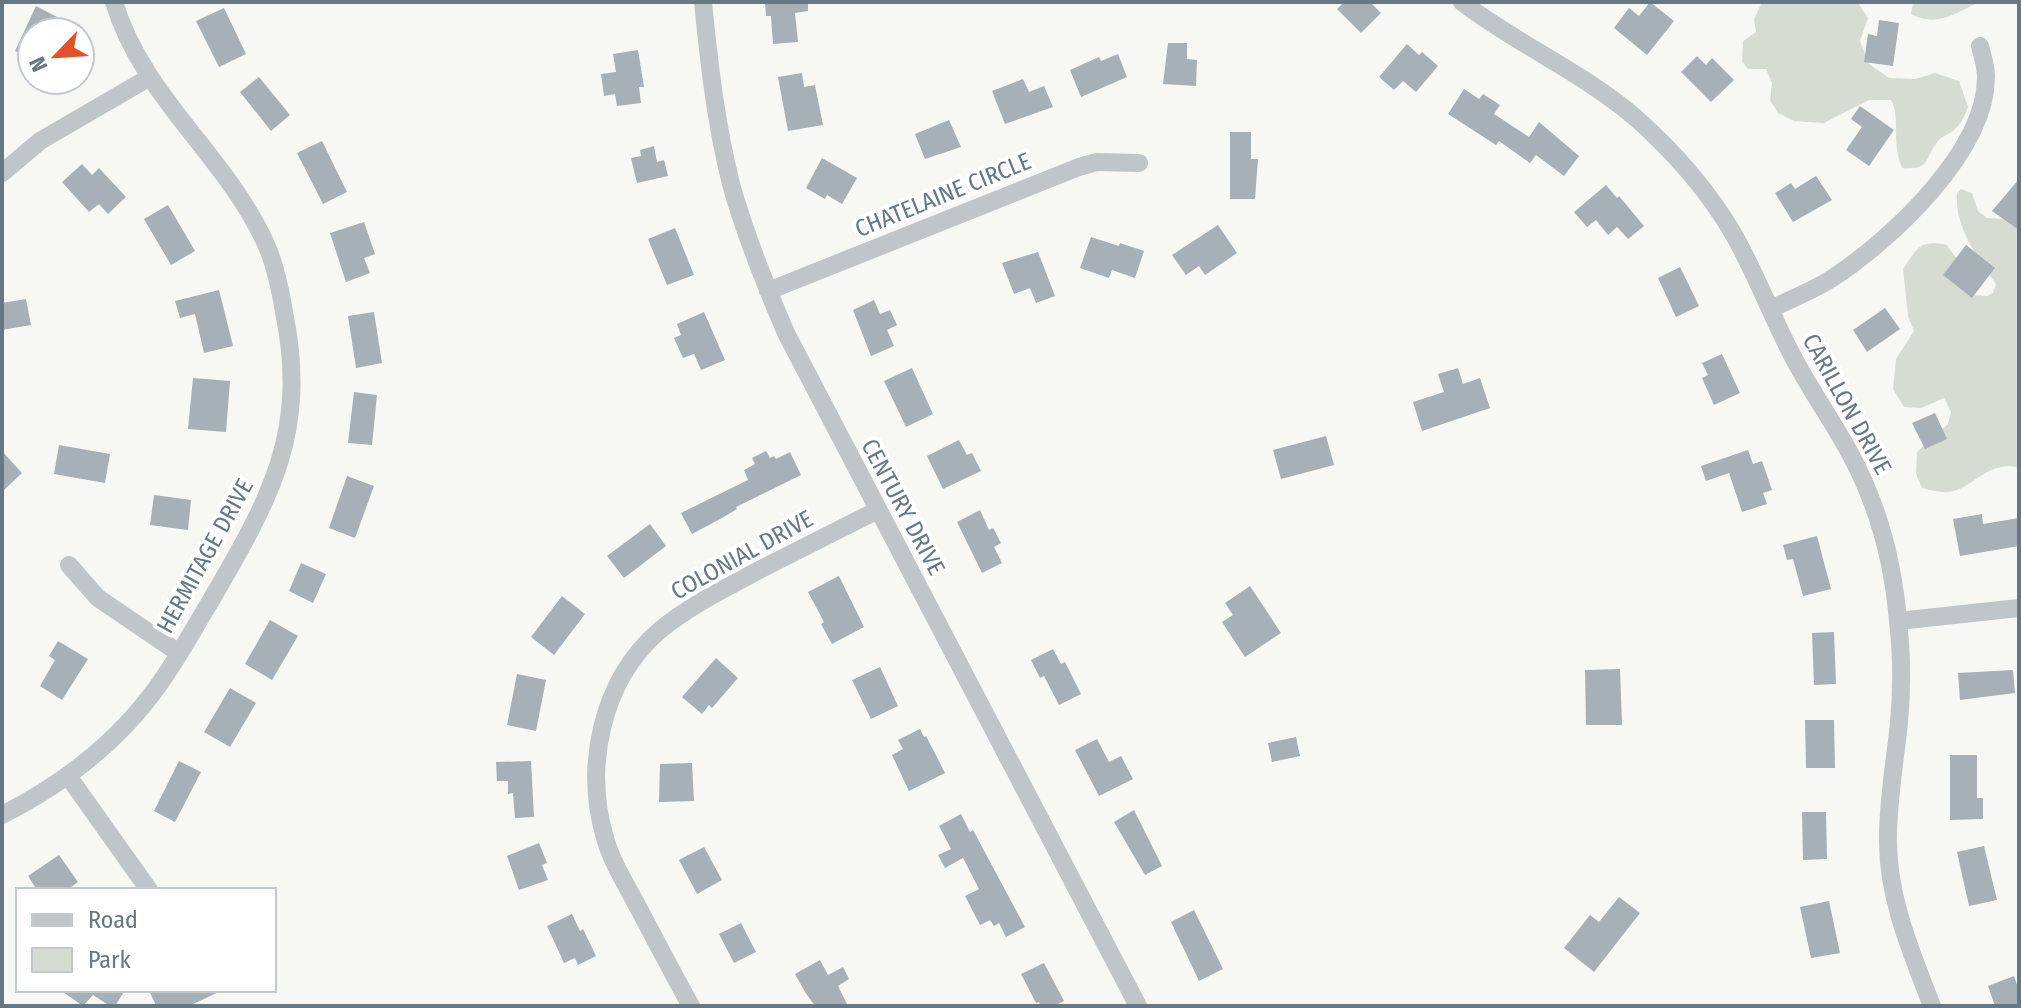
<svg xmlns="http://www.w3.org/2000/svg" width="2021" height="1008" font-family="'Fira Sans Condensed',sans-serif">
<rect width="100%" height="100%" fill="#f7f7f4"/>
<!-- green -->
<path fill="#d7dcd3" d="M1762 2 1858 3 1868 18 1860 41 1869 64 1889 78 1915 79 1935 73 1959 81 1968 107C1965 115 1962 123 1955 129 1951 134 1943 135 1939 140 1923 158 1933 170 1902 168 1891 143 1901 118 1891 100H1869L1824 123 1794 121 1778 113 1770 100 1772 83 1766 69H1748L1742 61 1743 41 1756 32 1754 19Z
M1913 2H1979C1956 13 1936 28 1911 14Z
M1961 189 1972 193 1978 211 1987 218 2019 220V467C1984 461 1976 488 1948 492 1940 493 1930 490 1922 488L1916 474 1917 452 1948 424 1951 412 1944 398 1921 408 1904 407 1893 389 1896 359 1914 331 1908 316 1903 269C1917 248 1920 239 1947 245L1959 262 1971 295 1987 296 1993 293 1996 284C1978 259 1954 226 1957 193Z"/>
<!-- building -->
<path fill="#a7b0b6" d="M765 2H808V11L795 13 798 42 773 44 771 16H766Z
M1344 2H1370L1381 13 1361 33 1337 9Z
M1650 2 1674 21 1647 55 1614 28 1629 8 1639 16Z
M36 6 61 19 55 32H32V59L15 51Z
M224 8 246 54 219 67 196 21Z
M1879 20 1899 23 1893 66 1864 62 1868 34 1877 36Z
M1168 43H1187V59L1197 60 1196 86 1163 84Z
M1407 44 1419 55 1422 52 1438 66 1416 92 1403 81 1394 90 1379 77Z
M638 50 644 87H639L641 103 617 106 615 94 604 96 601 74 616 72 613 54Z
M1118 54 1127 77 1081 97 1070 70 1099 57 1101 61Z
M1697 56 1706 65 1712 58 1734 80 1711 102 1681 72Z
M802 73 804 87 815 85 823 125 788 131 778 77Z
M259 77 290 115 271 131 240 92Z
M1023 79 1029 92 1044 86 1053 107 1005 124 992 91Z
M1464 89 1479 99 1483 94 1500 105 1494 114 1529 137 1539 122 1579 156 1564 176 1536 155 1530 163 1499 141 1496 145 1448 114Z
M1860 106 1894 130 1869 166 1846 150 1862 127 1851 119Z
M949 120 961 147 925 159 915 134Z
M1230 132H1251V159H1258L1255 199H1230Z
M322 141 347 192 323 204 297 153Z
M654 146 657 162 664 160 668 176 637 183 631 158 641 156 640 150Z
M822 158 857 178 842 204 827 195 825 199 806 188Z
M82 164 92 175 99 168 126 197 108 214 99 204 89 212 62 182Z
M1816 176 1832 200 1793 222 1775 193 1791 183 1795 189Z
M2019 179V230L1992 211Z
M1606 185 1617 198 1619 196 1644 226 1628 239 1617 227 1608 235 1596 220 1587 227 1574 212Z
M168 205 195 251 171 265 144 219Z
M364 222 375 254 364 258 370 273 346 282 330 233Z
M1218 225 1237 253 1205 275 1199 266 1186 275 1172 255Z
M675 228 694 275 667 285 648 239Z
M1091 237 1119 246 1120 243 1144 251 1135 278 1112 270 1109 278 1080 268Z
M1966 245 1995 268 1972 298 1943 275Z
M1038 252 1055 296 1036 303 1030 288 1014 294 1002 263Z
M1680 267 1699 306 1676 317 1658 278Z
M219 290 233 346 204 353 195 314 180 318 175 301Z
M26 299 31 325 2 330V303Z
M874 300 880 314 890 310 897 325 887 330 894 346 871 356 853 310Z
M1885 308 1900 329 1867 352 1853 330Z
M374 312 382 363 356 368 348 316Z
M704 312 725 360 701 370 694 354 683 358 674 338 681 335 677 324Z
M1722 354 1740 393 1714 405 1702 378 1708 375 1702 363Z
M912 368 933 414 906 427 884 381Z
M1458 368 1463 384 1480 378 1490 408 1422 431 1413 402 1444 392 1438 374Z
M193 378 230 381 226 432 188 429Z
M354 392 377 395 372 445 348 443Z
M1935 413 1947 439 1925 449 1912 423Z
M1326 436 1334 465 1281 479 1273 450Z
M959 440 967 455 972 453 981 471 943 489 927 456Z
M59 445 110 454 105 483 54 474Z
M1748 450 1753 464 1762 461 1772 490 1763 493 1767 504 1742 512 1729 473 1706 481 1701 466Z
M2 451 22 473 2 492Z
M766 451 770 458 774 456 776 459 790 452 801 475 736 507 737 509 722 518 692 534 681 513 748 480 744 470 755 464 752 458Z
M347 476 374 486 355 538 329 528Z
M154 495 191 500 188 530 150 525Z
M980 510 989 530 993 528 1001 543 994 547 1002 563 982 573 957 522Z
M1982 514 1983 524 2019 518V546L1960 556 1953 519Z
M650 524 666 546 624 578 607 556Z
M1817 536 1831 589 1803 596 1793 559 1787 560 1783 545Z
M301 563 326 574 313 603 289 591Z
M839 576 864 627 832 644 821 624 824 622 808 592Z
M1250 586 1281 633 1245 657 1222 622 1233 615 1225 603Z
M562 596 585 614 554 655 531 637Z
M270 620 298 636 272 680 245 664Z
M1834 632 1836 684 1814 685 1812 633Z
M58 641 88 659 62 700 40 686 55 660 49 656Z
M1053 649 1061 664 1065 662 1081 694 1059 705 1044 676 1040 678 1031 660Z
M716 658 738 678 712 708 709 705 702 714 682 697Z
M880 667 898 706 871 719 852 680Z
M1620 669 1622 725H1586L1585 670Z
M2013 670 2015 693 1960 700 1958 673Z
M517 674 546 680 536 731 507 725Z
M230 688 256 703 230 747 204 732Z
M1805 720H1834L1835 768H1806Z
M920 729 924 737 926 736 945 773 909 791 892 755 903 749 898 740Z
M1296 737 1300 756 1272 762 1268 743Z
M1097 739 1109 762 1121 756 1133 779 1099 796 1075 750Z
M1950 755H1977V798H1983V819L1950 820Z
M179 761 201 772 175 822 154 811Z
M531 761 534 817 515 818 513 793 508 794V781H497L496 762Z
M692 763 694 801 659 802 660 764Z
M1134 810 1162 866 1145 875 1114 822Z
M1802 812H1826L1827 859 1803 860Z
M961 814 970 832 973 830 1025 927 1006 937 999 923 994 926 990 920 980 925 965 896 979 889 963 858 945 868 938 855 951 849 939 826Z
M539 843 547 863 542 865 548 880 519 890 507 856Z
M1984 846 1997 900 1969 906 1957 852Z
M704 847 722 880 697 894 679 860Z
M59 855 78 882 67 890H37L28 876Z
M1619 897 1640 913 1594 972 1564 948 1590 915 1599 922Z
M1829 901 1840 953 1811 958 1800 907Z
M1194 910 1223 969 1199 981 1171 922Z
M572 914 580 931 583 929 596 956 578 965 575 958 564 963 547 926Z
M741 923 756 952 734 963 719 934Z
M820 960 828 975 843 967 849 979 838 986 848 1006H815L805 992 795 974Z
M1044 963 1064 1001 1054 1006H1041L1039 1002 1036 1003 1021 974Z
M2014 976 2019 990V1006H1995L1988 986Z
M60 990H125L115 1006H110L93 995 83 1006Z
M149 990H223L189 1006H156Z"/>
<g fill="none" stroke-linecap="round" stroke-linejoin="round">
<!-- minor -->
<path stroke="#c0c5c8" stroke-width="18" d="M703 2C709 63 716 124 731 184 745 235 765 284 786 333L1138 1006
M1462 2C1518 45 1584 73 1637 119 1674 152 1709 192 1734 235 1755 272 1770 312 1789 349 1806 384 1829 415 1847 448 1877 501 1893 561 1898 621 1902 655 1902 689 1899 723 1895 761 1888 799 1888 838 1887 896 1911 952 1932 1006
M2 173 40 141 150 77
M768 291 1079 167 1097 162 1139 163
M1771 309C1791 299 1812 291 1831 279 1890 241 1987 151 1986 76 1986 66 1982 55 1980 46
M69 565 98 598 179 653
M1898 621 2019 608
M68 776 149 890
M2 815C59 786 113 746 152 694 174 666 191 633 210 602 269 500 309 434 284 312 280 288 275 263 265 242 225 155 142 96 114 2
M691 1006C673 974 656 941 639 909 627 886 612 863 605 838 584 767 601 681 659 631 690 605 728 587 763 568 801 549 839 530 878 510"/>
</g>
<g text-anchor="middle" dominant-baseline="central" stroke-width="8" stroke-linejoin="round" paint-order="stroke">
<!-- street labels -->
<g font-size="24" fill="#667885" stroke="#fff">
<text transform="translate(943 195) rotate(-22)">CHATELAINE CIRCLE</text>
<text transform="translate(1847 404) rotate(61)">CARILLON DRIVE</text>
<text transform="translate(903 507) rotate(62)">CENTURY DRIVE</text>
<text transform="translate(742 555) rotate(-29)">COLONIAL DRIVE</text>
<text transform="translate(205 556) rotate(-61)">HERMITAGE DRIVE</text>
</g>
</g>
<!-- border -->
<rect width="2021" height="1008" fill="none" stroke="#667885" stroke-width="8"/>
<!-- legend -->
<rect x="16" y="888" width="260" height="104" fill="#ffffff" stroke="#c2c9ce" stroke-width="2"/>
<rect x="32" y="914" width="40" height="12" fill="#c0c5c8" stroke="#c2c9ce" stroke-width="2"/>
<text x="88" y="928" font-size="24" fill="#667885">Road</text>
<rect x="32" y="948" width="40" height="24" fill="#d7dcd3" stroke="#c2c9ce" stroke-width="2"/>
<text x="88" y="968" font-size="24" fill="#667885">Park</text>
<!-- north arrow -->
<g transform="translate(56 56) rotate(245)"><circle r="38" fill="#ffffff" stroke="#c2c9ce" stroke-width="2"/>
<path d="M0-6L14 30L0 20L-14 30Z" fill="#e35129"/>
<text y="-12" font-size="22" font-weight="bold" text-anchor="middle" fill="#667885">N</text>
</g>
</svg>
